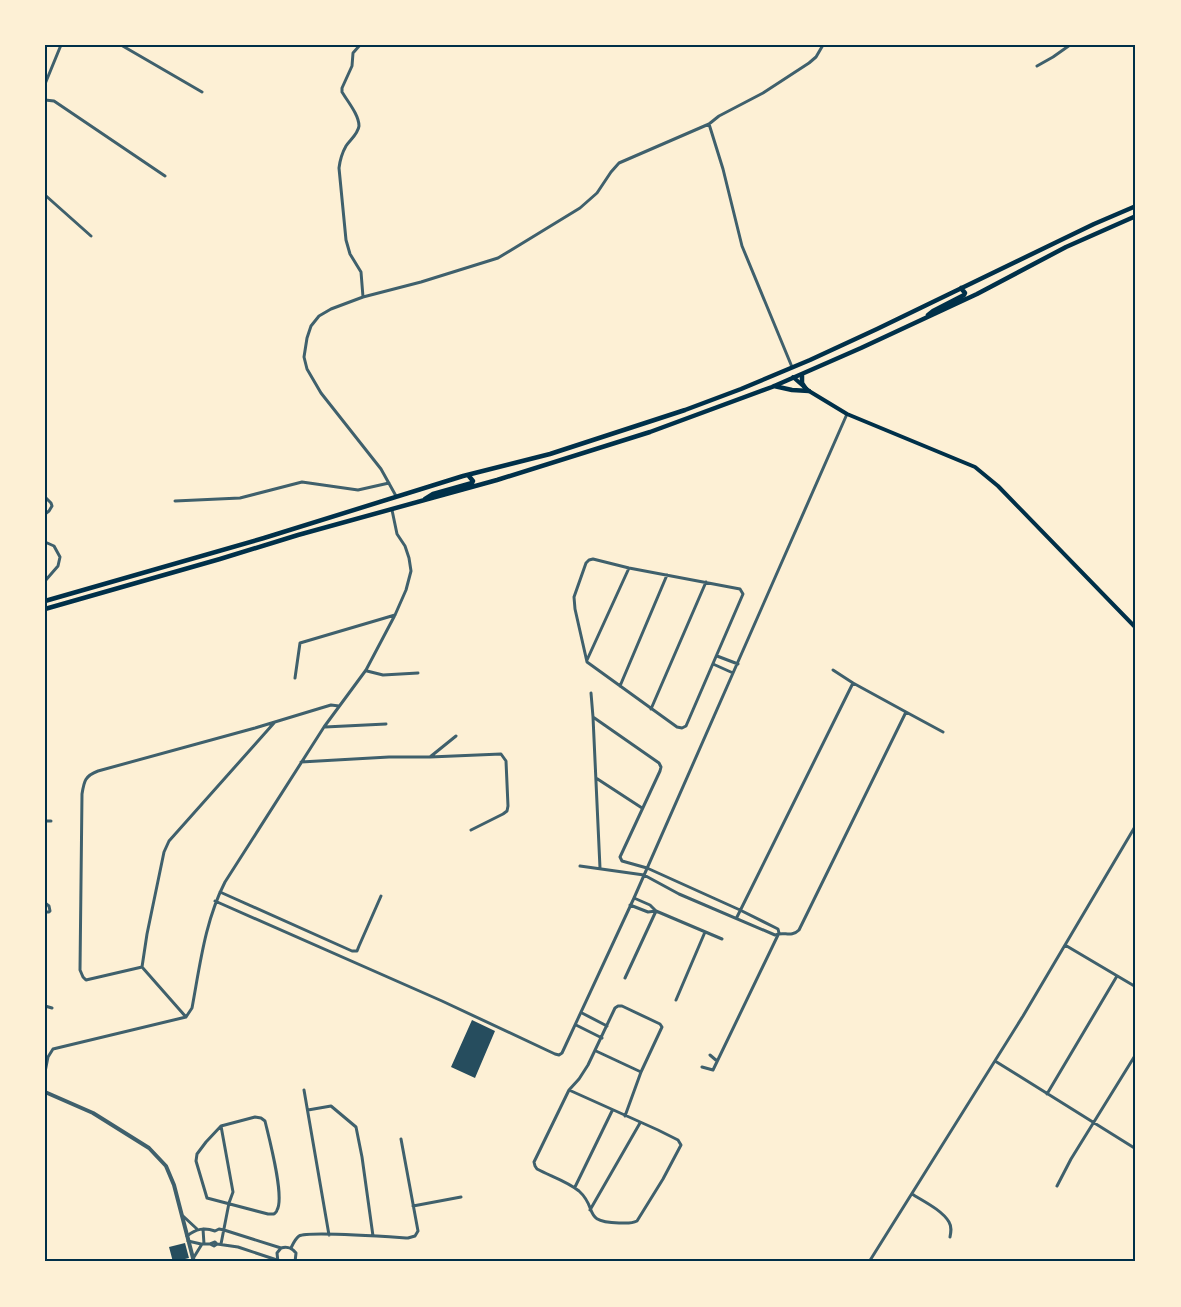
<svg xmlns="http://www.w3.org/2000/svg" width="1181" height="1307" font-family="'IBM Plex Sans',sans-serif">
<rect width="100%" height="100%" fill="#fdf0d5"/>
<!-- building -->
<path fill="#264d5e" d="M472 1020 495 1031 475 1078 451 1067Z
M185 1243 189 1258 173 1262 169 1247Z"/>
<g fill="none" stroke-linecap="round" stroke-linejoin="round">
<!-- minor -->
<path stroke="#3f606c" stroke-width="3" d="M121 45 202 92
M360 45 353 53 352 66 342 88V92C348 102 359 115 359 126 358 134 350 140 346 146 342 153 340 160 339 168L346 240 350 254 361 272 363 297
M1037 66 1053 57 1070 45
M45 84 61 45
M45 100 54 101 165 176
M709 124 723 169 742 246 792 367
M45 195 91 236
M396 496 381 469 321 393 307 369 304 357 307 338 311 326 319 316 331 309 363 297 421 282 498 258 580 208 597 193 611 172 619 163 709 124 719 116 763 93 809 63 816 57 823 45
M45 497 51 503 52 506 49 511 45 514
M175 501 240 498 302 482 358 490 389 483
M45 542 54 546 60 557 58 566 45 581
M593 559 629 568 740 589 743 594 686 726 682 728 677 727 587 662 575 609 574 597 586 563 589 560Z
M717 656 738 664
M587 660 629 568
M713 664 733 673
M833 670 853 683
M367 671 383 675 418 673
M295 678 300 643 395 615
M620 686 667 575
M591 693 593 717 600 868
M651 709 706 582
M906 712 943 732
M593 717 659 763 661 767 660 771 620 857 622 861 647 868 740 910 778 929 779 933
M325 727 386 724
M430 757 501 754 506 761 508 806 507 811 503 814 471 830
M301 762 389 757H430L456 736
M596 778 642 808
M45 821H51
M580 866 644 875 679 894 775 935C784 931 791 938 799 930L906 712 853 683 737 917
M220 892 352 951H357L359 946 381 896
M634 898 650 905 656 911 722 939
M215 901 442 1001 555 1054 559 1055 562 1053 634 898 847 414
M45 903 49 906 50 911 49 912H45
M630 905 648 912 656 911
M1065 945 1136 987
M142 967 86 980 83 977 80 970 82 794C84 781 85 776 98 771L255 728 321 708 331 705 339 706
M142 967 147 934 164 852 169 841 274 723
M142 967 186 1017
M625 978 656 911
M676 1000 705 932
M45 1006 52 1008
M582 1013 607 1026
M576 1025 602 1038
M596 1051 641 1072
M710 1055 717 1061
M995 1061 1136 1149
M702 1067 713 1070 778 935
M45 1072 48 1057 53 1049 186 1017 192 1008C200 965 205 921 225 882L324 727 366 670 395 615 406 590 411 571 409 558 405 546 397 534 392 510
M304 1090 329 1235
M569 1090 658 1130 678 1140 681 1145 663 1179 637 1221C631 1224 626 1223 619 1223 581 1222 599 1209 579 1191 567 1181 550 1176 537 1169L535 1166 534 1162 569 1090 579 1079 588 1065 615 1008 618 1006H622L660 1024 662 1027 641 1072 625 1116
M1047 1094 1117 976
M308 1110 331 1106 356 1127 362 1157 373 1236
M255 1117 261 1118 265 1121C269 1138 285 1197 277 1210 277 1212 275 1213 274 1214H268L207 1198 196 1161 197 1154 206 1142 221 1126Z
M1057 1186 1071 1159 1136 1054
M575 1187 612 1111
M912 1194C923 1201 942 1210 949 1222 952 1227 951 1232 950 1237
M413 1206 461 1197
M590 1210 640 1123
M183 1216 197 1229
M203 1229 204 1244
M187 1236C196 1229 204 1227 215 1231L219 1229 224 1230 281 1248C288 1246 292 1248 296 1253L295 1262
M188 1241 201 1244
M210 1244 215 1242 217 1244 238 1247 277 1260
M221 1244 229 1203 233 1192 221 1126
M291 1248C293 1244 295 1239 299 1236 308 1231 392 1237 408 1238L415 1236 418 1231 401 1139
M194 1257 202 1244H210L214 1246 217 1244
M278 1262 277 1253 281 1248
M869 1262 1023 1016 1136 825"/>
<!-- tertiary -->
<path stroke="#3f606c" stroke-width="4" d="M45 1092 93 1113 149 1148 166 1166 174 1185 194 1262"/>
<!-- secondary -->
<path stroke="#003049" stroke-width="4" d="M793 377 809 391 847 414 975 467 998 486 1136 628"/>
<!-- trunk -->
<path stroke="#003049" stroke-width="4.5" d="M928 315 933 311 964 295 965 293 961 288
M802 374V383L806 389
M774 386 792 390 809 391
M425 499 433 494 472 483 473 481 468 475
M45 601 264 538 463 476 550 454 685 410 741 389 810 360 877 329 1094 224 1136 206
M45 609 220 559 298 535 497 480 650 432 772 387 861 348 977 294 1066 247 1136 216"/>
</g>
<!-- border -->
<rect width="1181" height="1307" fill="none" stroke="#fdf0d5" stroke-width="93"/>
<rect x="46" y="46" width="1088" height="1214" fill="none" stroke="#003049" stroke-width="2"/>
</svg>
